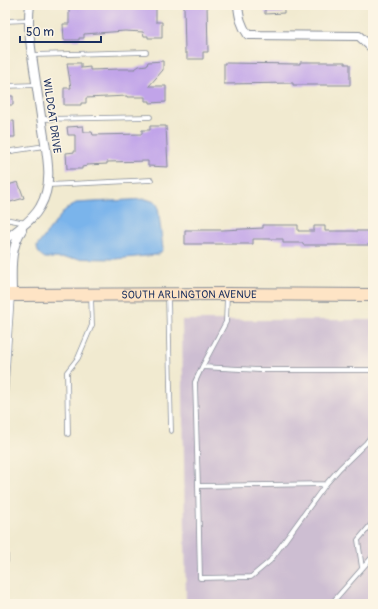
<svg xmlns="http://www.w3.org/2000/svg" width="378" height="609" font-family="Pangolin,sans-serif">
<rect width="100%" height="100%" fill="#fcf5e5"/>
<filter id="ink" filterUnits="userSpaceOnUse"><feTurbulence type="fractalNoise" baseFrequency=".025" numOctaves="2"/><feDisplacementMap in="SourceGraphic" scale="8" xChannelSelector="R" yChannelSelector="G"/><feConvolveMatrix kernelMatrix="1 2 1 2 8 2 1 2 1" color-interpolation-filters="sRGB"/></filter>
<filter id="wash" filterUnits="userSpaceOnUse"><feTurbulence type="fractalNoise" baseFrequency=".012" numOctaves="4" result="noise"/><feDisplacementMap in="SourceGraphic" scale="16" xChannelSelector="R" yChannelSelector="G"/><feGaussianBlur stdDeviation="0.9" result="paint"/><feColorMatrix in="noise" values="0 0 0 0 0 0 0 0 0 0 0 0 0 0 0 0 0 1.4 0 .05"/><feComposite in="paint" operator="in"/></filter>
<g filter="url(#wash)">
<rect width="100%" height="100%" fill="#f1ead0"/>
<!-- industrial -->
<path fill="#cdbed2" d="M182 320H373V604H186Z"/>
<!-- water -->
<path fill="#7ab4eb" stroke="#4a72a4" d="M146 199 155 202 158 206 163 249 160 253 156 255 115 259 45 258C40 255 37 252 37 246L65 210 76 203Z"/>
<g id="blocks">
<!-- building -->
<path fill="#c1a4e9" d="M69 5H119V6L156 5V22H162V38H148V36H144L143 32 125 31 84 34V38H79V40H64L63 24H69Z
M188 5H207L208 52H203V59H187V53H185L184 6Z
M265 5H284V13L265 14Z
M163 61V70L149 86H166V102L150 103V101H145V97H127V96L86 98V103H81V105H64V88H71L67 63H81V68L90 67V70L120 69H135L139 66 147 65 148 62Z
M300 62H345V64H350V85H293V83L224 84V63L300 64Z
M5 96H13V105H5Z
M14 121 15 137H5V122Z
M83 126 84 132H92L93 135 142 134V130H150V126H166L168 167 148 166V161L107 162V164L87 165V166L82 167V169H67L66 153 75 152V135H68L67 127Z
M18 182 24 198 7 203V201L5 202V186Z
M263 225H298V231H314V226H325V231H373V245H303V243H283V239H253V244H185V230H223L263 228Z"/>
</g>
</g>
<g filter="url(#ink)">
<use href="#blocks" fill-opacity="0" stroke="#868c97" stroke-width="1"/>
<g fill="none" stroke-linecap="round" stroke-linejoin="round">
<defs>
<path id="service" d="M5 21 28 20
M32 55 146 52
M5 86 36 85
M42 119 150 117
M5 152 45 146
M48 185 151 180
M5 219 26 223
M168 295 171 431
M202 367 226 322 227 295
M373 370H259L202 367 195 382 198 486 326 484 340 468 366 443 373 434
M5 397 12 295
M68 434 67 372 78 358 92 325 91 295
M198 486 200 578 251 577 270 561 326 484
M5 521 6 561
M362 568 358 540 373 522
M331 604 373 556"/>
<path id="minor" d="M238 5C239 17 241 25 248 35L359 36 373 49
M5 241C16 229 32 222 40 207 54 183 47 156 43 130 40 109 37 89 34 69 31 48 27 26 30 5
M12 295C12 273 9 249 22 230"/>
<g id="secondary">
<path id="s1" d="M5 295 227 294 373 295"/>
</g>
</defs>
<!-- service casing -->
<use href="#service" stroke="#868c97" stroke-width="5.5"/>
<!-- minor casing -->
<use href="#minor" stroke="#868c97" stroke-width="10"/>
<!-- secondary casing -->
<use href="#secondary" stroke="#868c97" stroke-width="14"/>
<!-- service -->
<use href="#service" stroke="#fff" stroke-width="4"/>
<!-- minor -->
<use href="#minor" stroke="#fff" stroke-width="8"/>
<!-- secondary -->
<use href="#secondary" stroke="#fee4c5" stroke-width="12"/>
</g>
</g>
<g text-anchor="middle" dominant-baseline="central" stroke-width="3" stroke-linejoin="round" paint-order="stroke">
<!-- street labels -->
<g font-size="11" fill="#1b2f5e" stroke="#fcf5e5">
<text transform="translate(52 116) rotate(82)">WILDCAT DRIVE</text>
<text stroke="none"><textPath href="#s1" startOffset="184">SOUTH ARLINGTON AVENUE</textPath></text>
</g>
</g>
<!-- margin -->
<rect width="378" height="609" fill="none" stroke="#fcf5e5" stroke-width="20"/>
<!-- scale -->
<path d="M20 36v6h81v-6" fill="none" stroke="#1b2f5e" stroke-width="2"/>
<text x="26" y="36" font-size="12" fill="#1b2f5e" stroke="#fcf5e5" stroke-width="3" paint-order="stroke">50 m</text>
</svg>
